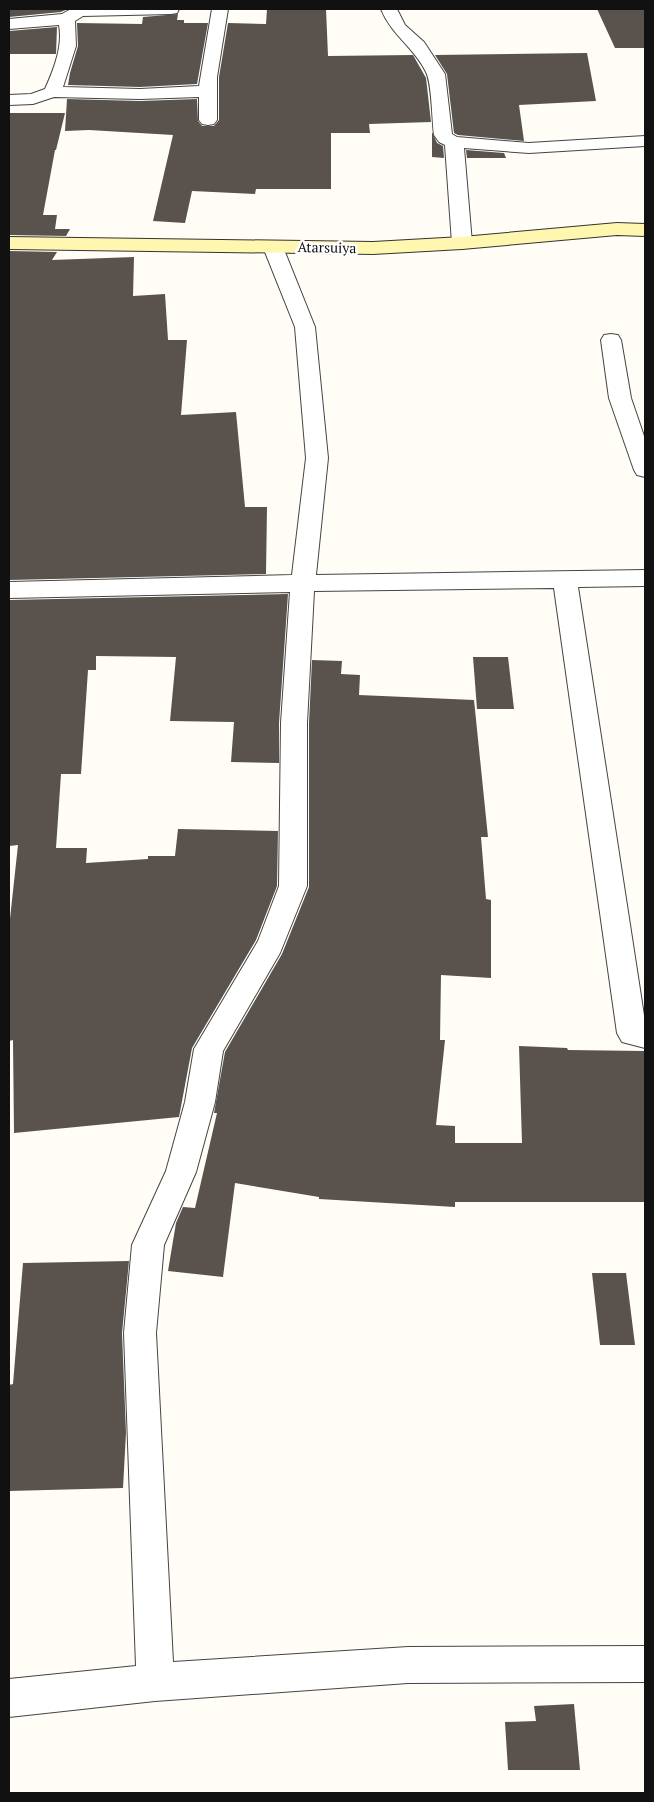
<svg xmlns="http://www.w3.org/2000/svg" width="654" height="1802" font-family="'PT Serif',serif">
<rect width="100%" height="100%" fill="#fffdf5"/>
<!-- building -->
<path fill="#5a524d" d="M9 9H68L61 12 9 17Z
M267 9H326L328 56 413 55 426 78 431 122 369 124 370 133H331V189H256L255 194 192 191 185 223 153 221 173 135 89 130 65 131 67 99 140 101 197 99 198 121 202 126H214L219 120V77L228 23 266 24Z
M597 9H645V48H615Z
M178 14 177 20H184V23H208L197 84 140 87 68 85 70 73 78 46 77 23 142 24 143 17Z
M57 27 56 54H9V31Z
M587 53 596 101 519 105 524 141 458 135 454 133 447 74 435 55Z
M9 113H65L56 150H55L43 215H57L55 229H70L66 236 9 235Z
M432 132 437 143 443 146 444 158 432 157Z
M466 150 504 153 506 158H467Z
M9 251 57 252 52 260 134 257 133 296 165 294 168 340H187L181 415 236 412 245 507H267L266 574 9 580Z
M288 594 279 723V763L231 762 234 722 170 721 176 657 96 656V670H88L81 774H61L56 848H87L86 863 148 859V856H175L178 829 278 831 277 886 256 940 192 1048 179 1117 14 1133 13 1040 9 1041V928L18 845 9 846V600Z
M473 657H508L514 709H477Z
M312 660 342 661 341 674 360 675 359 695 474 700 488 837H481L486 899 491 900V978L441 975 440 1040H445L436 1125 455 1126V1143H522L519 1046 567 1048 568 1050 645 1051V1202H455V1207L319 1199V1197L235 1183 223 1277 168 1271 176 1223 183 1207 195 1208 217 1113H214L225 1052 282 954 309 887V723Z
M129 1261 122 1333 126 1433 123 1488 9 1491V1385L13 1384 23 1263Z
M592 1273H626L635 1345H600Z
M574 1704 580 1770H508L505 1722 536 1721 534 1706Z"/>
<g fill="none" stroke-linecap="round" stroke-linejoin="round">
<defs>
<path id="street" d="M71 9H179L177 13 171 14 83 16 75 21 76 46 63 87 140 89 199 86 212 9H228L217 77V120L214 124 208 125 202 124 199 120V97L140 99 54 97 33 104 9 105V95L31 94 45 89C54 69 63 46 59 25L9 29V19L62 14Z
M381 9H397L405 25 424 42 445 74 452 134 457 137 529 143 645 136V146L529 153 464 148 472 243 469 247 462 249 455 247 452 243 445 145 439 142 434 135C432 120 432 84 426 72 414 47 392 36 381 9Z
M273 241 280 243 283 247 315 327 328 458 316 575 645 570V586L578 587 645 1022V1048L622 1042 617 1033 554 588 314 591 307 723V886L280 953 223 1051 215 1102 196 1172 164 1245 156 1333 173 1662 408 1647 645 1646V1682L408 1683 155 1701 9 1717V1679L136 1666 124 1333 132 1245 166 1171 185 1102 194 1049 258 941 279 886 281 723 290 592 9 598V582L292 575 306 458 295 327 263 247 266 243Z
M611 334 618 335 621 340 631 398 645 439V477L637 475 634 470 609 398 601 340 604 335Z"/>
<path id="secondary" d="M617 223 645 224V236L617 235 462 249 373 254 9 249V237L373 242 462 237Z"/>
</defs>
<!-- street casing -->
<use href="#street" stroke="#444" stroke-width="2"/>
<!-- secondary casing -->
<use href="#secondary" stroke="#333" stroke-width="2"/>
<!-- street -->
<use href="#street" fill="#fff" fill-rule="evenodd"/>
<!-- secondary -->
<use href="#secondary" fill="#fff6b0" fill-rule="evenodd"/>
</g>
<g text-anchor="middle" dominant-baseline="central" stroke-width="5" stroke-linejoin="round" paint-order="stroke">
<!-- far-street labels -->
<g font-size="14" fill="#111" stroke="#fff">
<text transform="translate(327 247) rotate(1)">Atarsuiya</text>
</g>
</g>
<!-- border -->
<rect width="654" height="1802" fill="none" stroke="#111111" stroke-width="20"/>
</svg>
